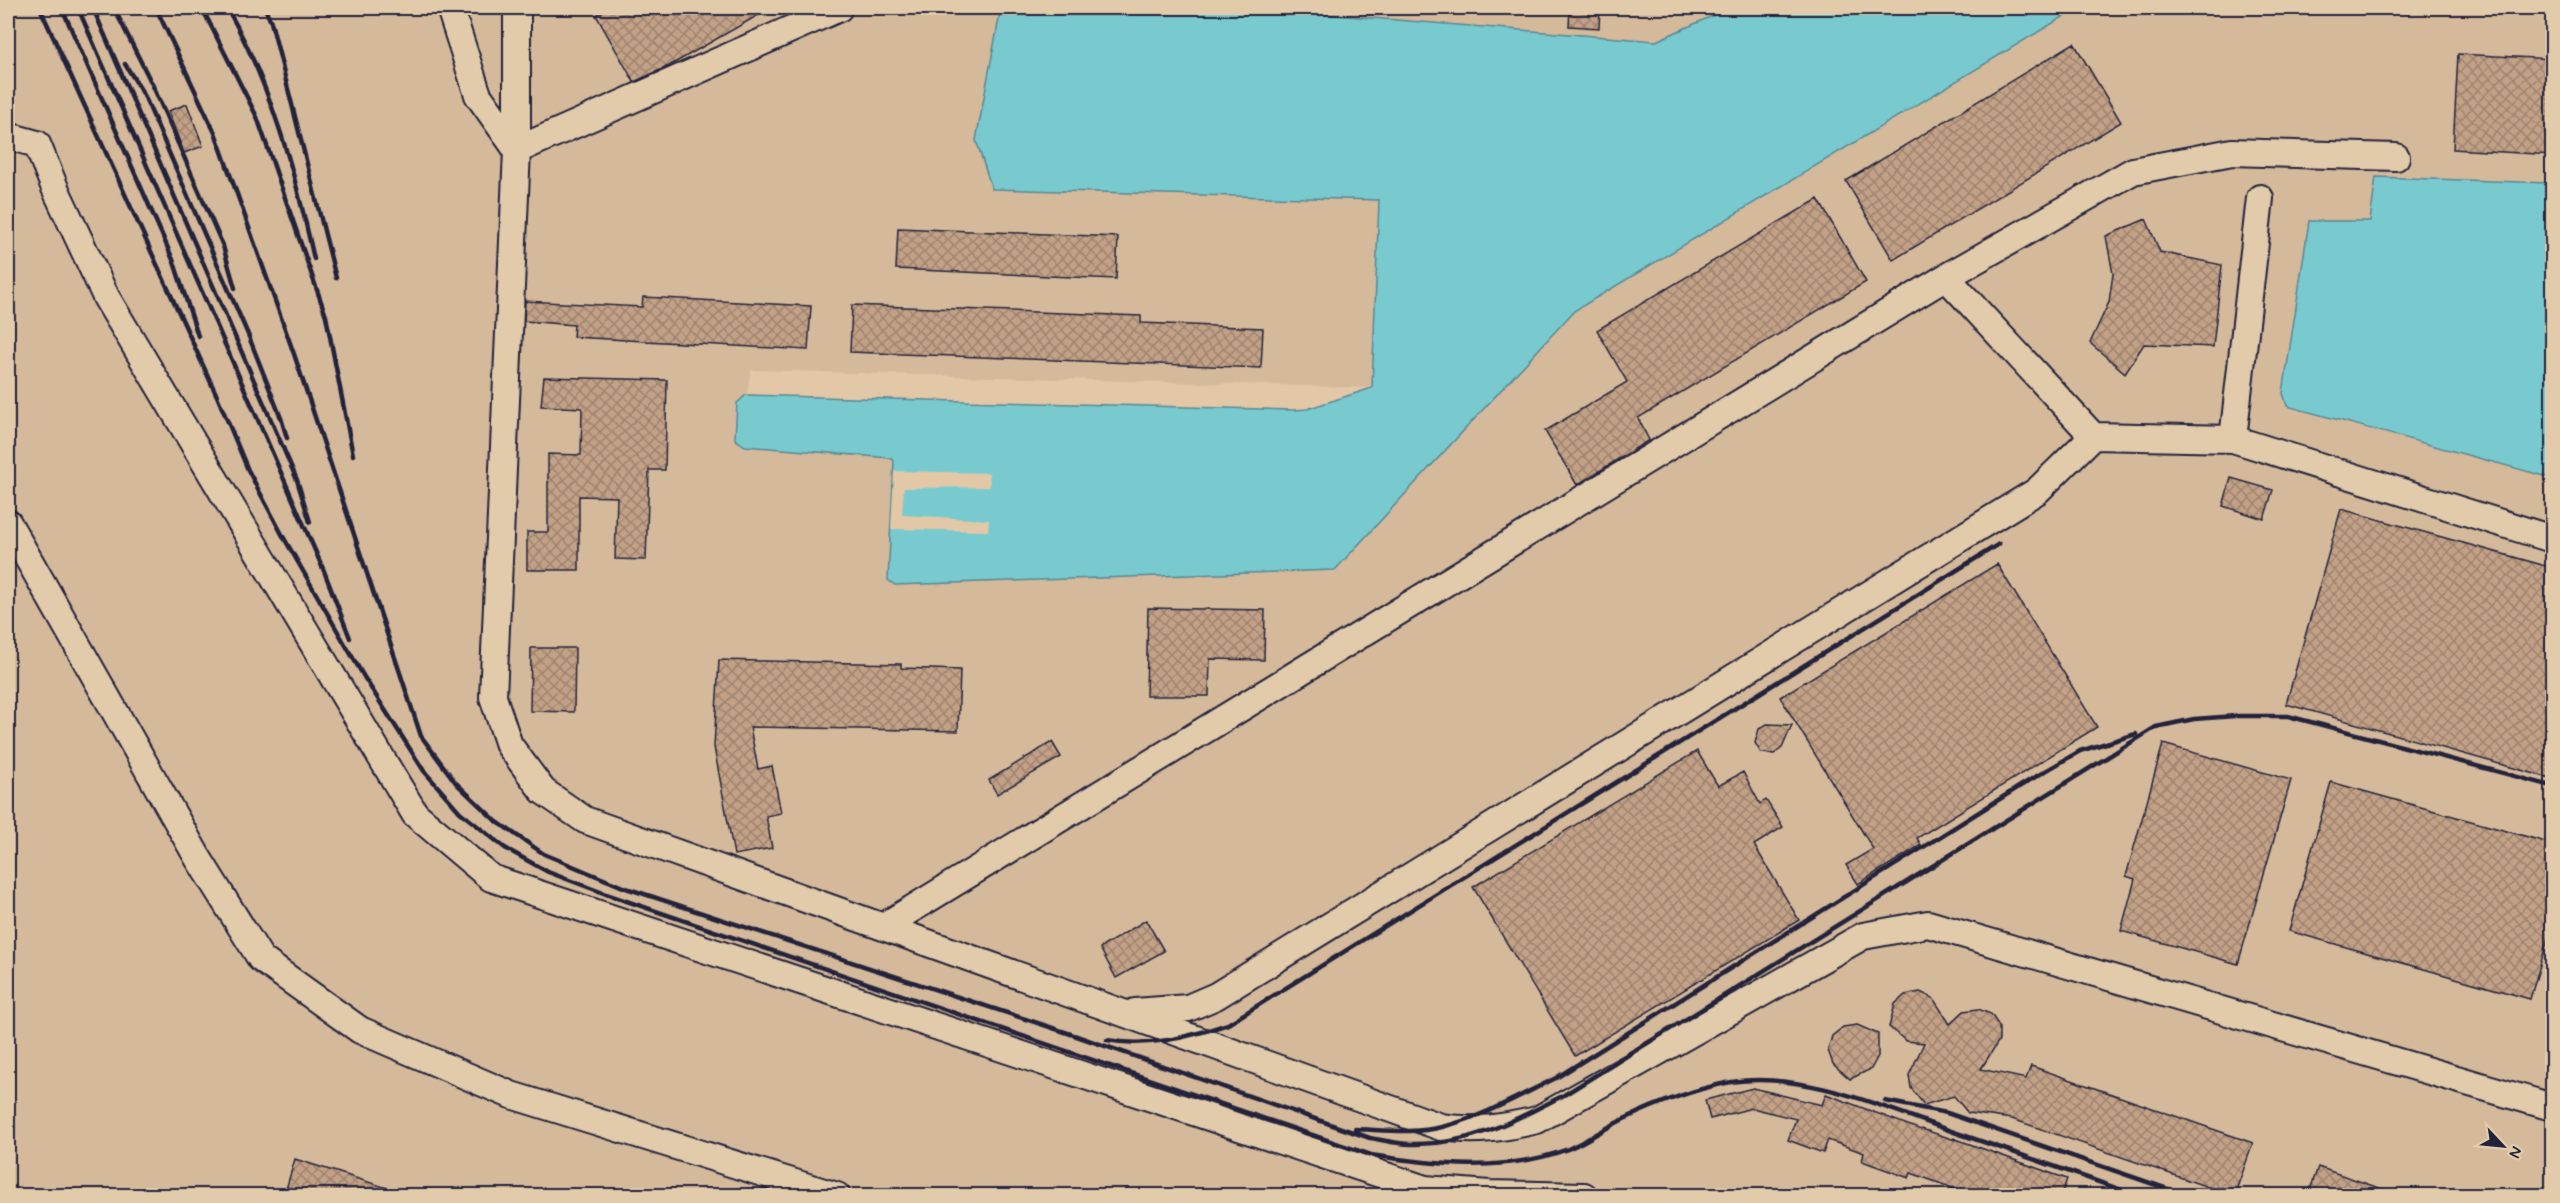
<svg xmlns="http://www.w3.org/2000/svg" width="2560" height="1203" font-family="Mynerve,sans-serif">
<defs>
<pattern id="building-cross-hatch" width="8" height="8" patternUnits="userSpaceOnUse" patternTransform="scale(1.5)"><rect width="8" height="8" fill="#c3a186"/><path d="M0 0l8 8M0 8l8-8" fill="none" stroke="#9e836f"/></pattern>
</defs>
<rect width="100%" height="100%" fill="#e2c8a7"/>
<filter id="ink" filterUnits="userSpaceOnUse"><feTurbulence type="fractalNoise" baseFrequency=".0167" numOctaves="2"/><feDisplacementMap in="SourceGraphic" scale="12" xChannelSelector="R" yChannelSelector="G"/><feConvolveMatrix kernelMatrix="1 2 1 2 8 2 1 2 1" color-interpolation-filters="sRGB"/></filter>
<g filter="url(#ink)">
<!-- built -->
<path fill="#d5b99b" d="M8 8H1003L992 189 1379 200 1372 388 751 370 739 439 894 447 900 555 1556 331 1574 311 2078 8H2552V183L2377 177 2370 221 2283 393 2287 406 2552 478V1195H8Z
M1246 8H1730L1656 41Z"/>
<!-- water -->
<path fill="#79cacf" stroke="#568794" stroke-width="1.5" d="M1001 8H1246L1656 41 1730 8H2078L1574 311 1335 570 895 585 888 580 894 461 890 458 745 446 735 439 737 403 746 395 1294 410 1307 409 1372 388 1379 200 992 189 976 140Z
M2376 177 2552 183V478L2287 406 2283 393 2309 221H2370Z"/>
<!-- pier -->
<path fill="#e2c8a7" d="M894 471 989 473 990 487 904 488 902 515 989 520 988 531 891 529Z"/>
<!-- building -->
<path fill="url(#building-cross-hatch)" stroke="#22223b" stroke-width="1.5" d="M609 8H771L669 66 634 82 596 15Z
M1570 8H1600L1599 28 1569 26Z
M2074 43 2121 122 1893 260 1846 181Z
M2458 54 2553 59V155L2453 149Z
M187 104 203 146 184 153 168 111Z
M1818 199 1866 282 1638 418 1649 440 1577 485 1545 431 1627 382 1597 330Z
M2146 219 2160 252 2222 265 2213 347 2144 344 2125 373 2090 343 2109 302 2113 274 2106 236Z
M898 228 1118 237 1116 279 896 269Z
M643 297 811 306 808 350 573 337 574 325 524 321 525 301 642 307Z
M852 305 1141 316V323L1263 328 1261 368 850 352Z
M544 377 667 380 665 470H649L646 560 615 559 617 497 579 496V570H527V532H548V454L581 455 582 408 541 406Z
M2231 478 2273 490 2264 519 2223 506Z
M2341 509 2553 568V779L2286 704Z
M1997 564 2097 727 1917 838 1921 845 1858 884 1846 865 1873 849 1780 697Z
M1148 608 1265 610 1264 660 1210 659 1209 696H1146Z
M531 648H575L574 712 530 711Z
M719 660 901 664V668L960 670 958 731 750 727 758 769 772 766 781 813 766 816 772 848 734 855 714 747Z
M1767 724 1792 725 1782 748 1774 754 1761 753 1755 743 1759 729Z
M1052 742 1061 757 997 794 989 780Z
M2163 744 2291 780 2238 964 2121 931 2135 879 2126 876Z
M1697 751 1718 786 1743 772 1760 804 1766 800 1783 827 1754 845 1799 920 1575 1056 1473 887Z
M2331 782 2553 844V921L2530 999 2289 931Z
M1146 920 1164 951 1116 978 1100 948Z
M1920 992 1933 998 1950 1024 1964 1011 1978 1009 1991 1014 1999 1026V1040L1981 1069 2026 1079 2031 1066 2253 1143 2234 1196 2012 1119 1968 1113 1954 1096 1924 1105 1911 1088 1909 1075 1924 1043 1906 1041 1889 1027 1895 1004 1905 995Z
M1857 1025 1878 1034V1056L1871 1069 1850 1079 1833 1064 1828 1050 1832 1036 1843 1027Z
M1753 1088 1822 1105 1826 1094 1921 1130 1922 1129 1955 1140 1953 1138 2067 1179 2061 1196H1975L1911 1173 1909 1178 1862 1161 1864 1153 1828 1140 1823 1153 1788 1140 1796 1119 1752 1108 1710 1119 1705 1100Z
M295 1159 400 1192 399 1196H284Z
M2318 1167 2394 1193V1196H2308Z"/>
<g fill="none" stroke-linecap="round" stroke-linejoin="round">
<defs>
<path id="minor" d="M450 8 478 95 517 150 839 8
M517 8V150L493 697 509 745 543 791 585 820 1441 1127C1475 1132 1504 1128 1537 1120L1863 936 1928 924 2552 1107
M8 136 37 144 55 188 106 297 415 814 491 878 1425 1189 1489 1194 1584 1196
M1946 277 2093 436 2233 439 2552 539
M2233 439 2260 198
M8 523 198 858 261 959 360 1030 511 1095 837 1196
M884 926 1946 277 2133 171 2232 152 2396 157
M1135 1012 1188 1008 1216 996 2037 491 2093 436"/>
</defs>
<!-- minor casing -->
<use href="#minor" stroke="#22223b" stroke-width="30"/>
<!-- minor -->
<use href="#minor" stroke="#e1cbab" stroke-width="26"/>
<!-- rail -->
<path stroke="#22223b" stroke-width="4.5" d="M40 8 217 396 248 470 284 538 364 677 424 771 460 812 505 848 548 872 606 894 1371 1155C1436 1165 1504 1173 1568 1149 1587 1141 1605 1128 1624 1119 1656 1104 1692 1090 1726 1083 1801 1069 1885 1108 1954 1132 2016 1153 2077 1174 2138 1196
M62 8 174 262 198 336
M78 8 324 571 350 638
M93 8 297 480 310 522
M114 8 153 86 223 246 235 288
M156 8 216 135 294 354 421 736 456 783 496 821 544 854 623 887 1065 1032 1370 1138C1383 1140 1397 1144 1411 1144 1469 1146 1514 1121 1564 1095L2156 727 2194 719 2235 716H2288L2552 786
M202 8 257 117 326 316 353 455
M227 8C271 85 295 173 314 259
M265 8 271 22 336 278
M125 64 144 95 249 337 281 418 287 438
M1107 1040C1148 1048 1189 1037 1228 1024L1999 544
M1885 1101 1947 1113 2188 1196
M1355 1129C1384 1130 1414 1134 1442 1127 1483 1117 1519 1096 1556 1078L2030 780 2080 751 2136 734"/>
</g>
</g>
<!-- margin -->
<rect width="2560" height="1203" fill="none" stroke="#e1cbab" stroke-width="30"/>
<rect x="15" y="15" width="2530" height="1173" fill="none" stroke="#22223b" stroke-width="2" filter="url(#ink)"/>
<!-- north arrow -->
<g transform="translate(2503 1146) rotate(116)" stroke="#e1cbab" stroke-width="4.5" paint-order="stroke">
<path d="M0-4.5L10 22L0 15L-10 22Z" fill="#22223b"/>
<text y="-9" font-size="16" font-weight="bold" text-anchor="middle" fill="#22223b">N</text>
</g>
</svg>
